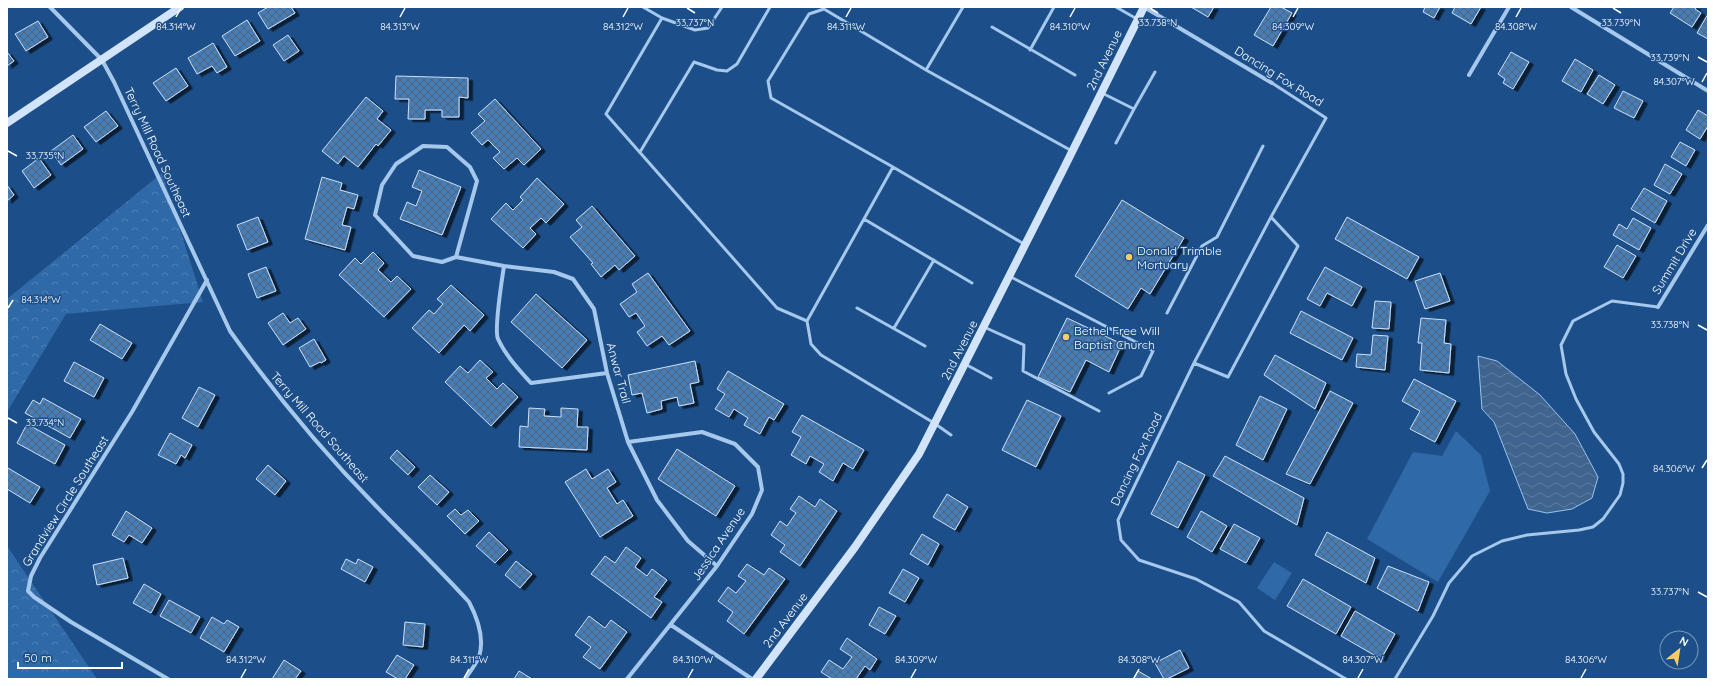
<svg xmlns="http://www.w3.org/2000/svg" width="1715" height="686" font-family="Quicksand,sans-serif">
<defs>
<pattern id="forest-crowns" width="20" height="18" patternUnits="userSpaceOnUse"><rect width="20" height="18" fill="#2f69a7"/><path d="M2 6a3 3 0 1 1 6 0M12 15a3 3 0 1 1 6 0" fill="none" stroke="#4e80b4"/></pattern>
<pattern id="water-waves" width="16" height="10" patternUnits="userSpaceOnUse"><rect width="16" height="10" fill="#3f658e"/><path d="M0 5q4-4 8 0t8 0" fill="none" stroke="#5c7c9f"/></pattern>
<pattern id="building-cross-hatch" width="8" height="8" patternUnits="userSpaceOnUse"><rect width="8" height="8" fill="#497bb3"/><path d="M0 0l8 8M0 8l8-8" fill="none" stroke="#4a6685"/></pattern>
<filter id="shadow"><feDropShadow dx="4.5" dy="2.5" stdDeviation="0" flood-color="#0009"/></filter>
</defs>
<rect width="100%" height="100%" fill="#1c4f89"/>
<!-- green -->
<path fill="#2f69a7" d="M1456 431 1481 455 1490 491 1438 582 1367 539 1413 452 1442 456Z
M1274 562 1292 573 1275 600 1257 588Z"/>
<!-- forest -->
<path fill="url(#forest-crowns)" d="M162 173 203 302 66 314 7 412V299Z
M7 546 97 679H7Z"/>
<!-- water -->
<path fill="url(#water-waves)" stroke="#99c3ee" d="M1478 356 1497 361 1540 395 1575 434 1598 477 1592 498 1572 509 1547 513 1528 509 1494 422 1482 409Z"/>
<!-- building -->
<path fill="url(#building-cross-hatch)" stroke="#cbe1f9" filter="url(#shadow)" d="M268 7H291L295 13 268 29 258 13Z
M1191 7H1214L1208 17Z
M1271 7H1281L1292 13 1273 46 1254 35Z
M1425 7H1440L1434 18 1423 12Z
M1455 7H1481L1471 24 1452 13Z
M1674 7H1696L1695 9 1701 13 1692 27 1670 13Z
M1708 14V39L1697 33Z
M247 20 260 41 235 56 222 36Z
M38 21 48 37 26 51 15 34Z
M288 35 299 51 284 61 273 45Z
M213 43 227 67 217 73 212 66 197 74 188 58Z
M7 52 14 61 7 66Z
M1511 52 1529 62 1513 89 1503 83 1505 79 1498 74Z
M1575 59 1593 70 1581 92 1562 81Z
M176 68 188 86 166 101 153 83Z
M1599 75 1615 85 1603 104 1587 94Z
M396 76 468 78V98L459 97V117H442V110H425V119H408L409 99H395Z
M1623 91 1643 101 1634 118 1614 108Z
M366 97 383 111 377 119 391 130 378 146 376 144 358 167 344 156 338 164 322 151Z
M495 99 541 149 524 165 517 158 504 169 493 158 500 152 488 140 482 145 471 133 485 121 478 114Z
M1698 110 1708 116V126L1700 139 1686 130Z
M106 111 118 126 96 142 84 127Z
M73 135 83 149 61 165 51 151Z
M1680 142 1695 150 1686 166 1671 157Z
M39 158 51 175 34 188 22 171Z
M1665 164 1682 174 1670 194 1654 185Z
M419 170 461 187 442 235 400 219 407 202 416 206 422 191 412 187Z
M322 177 342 183 340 190 358 195 354 209 347 207 342 225 351 227 345 250 305 239Z
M537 178 564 204 546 223 541 218 530 228 536 234 523 248 491 219 506 203 513 210 523 200 520 197Z
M7 185 14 195 7 201Z
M1644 188 1667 201 1655 223 1631 209Z
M1122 200 1184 238 1150 294 1141 288 1128 309 1075 276Z
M592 206 635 256 619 270 615 265 601 277 591 264 593 263 570 237 582 227 576 220Z
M258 217 268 242 247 250 237 225Z
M1347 217 1419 257 1407 279 1335 239Z
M1633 218 1651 228 1639 250 1613 235 1619 224 1627 229Z
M1617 245 1636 256 1623 278 1604 267Z
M373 252 384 263 378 270 391 282 397 276 411 289 384 317 339 275 355 258 361 264Z
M266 267 276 291 257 298 248 274Z
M1325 267 1362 287 1352 306 1327 293 1320 306 1307 299Z
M648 273 690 331 669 345 662 336 647 346 637 332 645 326 636 313 629 317 620 304 637 292 632 284Z
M1440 273 1450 301 1425 309 1415 281Z
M451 285 484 315 470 331 464 325 439 353 412 328 429 310 434 314 443 304 437 299Z
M536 294 587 340 562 368 511 322Z
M1375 301 1391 302 1389 329 1372 328Z
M1301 311 1353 338 1342 360 1290 333Z
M283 313 290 323 298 318 306 329 283 345 268 323Z
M1067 318 1122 344 1109 372 1086 360 1070 392 1038 377Z
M1421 318 1446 320 1444 343 1451 344 1449 373 1420 370 1422 343H1418Z
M100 324 132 343 122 359 90 340Z
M1373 335 1388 336 1385 370 1356 367 1357 354 1371 355Z
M314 339 326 360 321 363 320 362 310 367 299 348Z
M1275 355 1326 383 1315 409 1264 375Z
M480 360 493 372 486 378 497 389 503 383 518 397 491 426 445 382 460 366 468 373Z
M695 361 699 382 690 384 694 403 679 406 677 397 661 401 662 409 647 413 642 393 632 395 628 375Z
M74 362 104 378 94 397 64 381Z
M728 371 784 404 774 420 769 417 760 434 744 425 748 418 734 409 729 417 715 409 725 394 717 389Z
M1414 379 1456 401 1435 442 1410 429 1420 411 1402 401Z
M199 387 215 395 198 427 182 418Z
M1330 391 1353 403 1310 484 1286 474Z
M1260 396 1287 409 1263 460 1236 445Z
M43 398 81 419 70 438 25 413 33 400 40 404Z
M1027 400 1061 416 1036 467 1002 450Z
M529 408 545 409 544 416 561 417V408L578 409 577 427H588L587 450 519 447 520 426 528 427Z
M802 415 864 450 853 469 843 463 833 481 819 472 824 464 810 456 806 464 791 455 801 437 792 432Z
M27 424 65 445 55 464 17 443Z
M170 433 192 445 185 458 181 455 176 464 158 455Z
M677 449 735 486 716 516 658 479Z
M397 450 415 467 408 475 390 458Z
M1225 456 1304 498 1297 525 1213 476Z
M1178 461 1205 475 1178 528 1151 514Z
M268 465 286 481 275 495 256 479Z
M8 468 40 487 30 503 7 489V471Z
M586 469 592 479 608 469 616 482 607 488 617 504 623 500 633 516 600 537 565 482Z
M430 475 449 492 437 505 418 487Z
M947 494 968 507 955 530 933 517Z
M799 496 815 507 820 499 837 511 800 566 780 552 785 545 771 535 780 521 787 526 796 513 790 509Z
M455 509 461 515 468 510 479 521 465 534 447 516Z
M126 511 152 528 142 543 129 535 124 542 112 535Z
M1201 511 1227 526 1212 552 1187 537Z
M1234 524 1260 538 1246 563 1220 549Z
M489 532 508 550 495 563 476 546Z
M1327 532 1375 558 1366 583 1315 555Z
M922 534 939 544 928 565 910 554Z
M626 547 641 558 635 567 647 576 652 569 667 580 654 597 662 602 651 618 591 574 605 556 615 563Z
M123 558 128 578 97 585 93 565Z
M346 559 356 564 358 559 373 567 365 582 341 569Z
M516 561 532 574 520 588 505 575Z
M747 564 764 575 769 568 785 579 744 634 727 621 733 612 718 601 728 587 736 593 746 581 738 576Z
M1388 566 1429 582 1418 611 1377 588Z
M903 569 919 578 905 602 889 593Z
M1303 579 1351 607 1336 634 1287 606Z
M144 584 161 594 151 613 133 603Z
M169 600 200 617 191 633 160 616Z
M879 607 896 616 885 634 869 625Z
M1355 611 1395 634 1381 659 1341 636Z
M589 616 605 628 611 620 627 632 600 669 583 657 591 647 575 635Z
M212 617 224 624 227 620 239 627 224 652 200 638Z
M405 622 425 624 423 647 403 645Z
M847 638 877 659 870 670 865 666 856 679H832L821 672 829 660 843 669 852 657 840 649Z
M1180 650 1189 668 1167 679H1164L1155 663Z
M397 655 414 665 405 679H398L386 672Z
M284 660 301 671 295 679H272Z
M519 671 532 679H514Z
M1138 671 1152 679H1133Z"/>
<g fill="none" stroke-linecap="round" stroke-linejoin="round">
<!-- lane -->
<path stroke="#a5c8ec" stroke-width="3" d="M643 7 662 18
M722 7 708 28 695 30 662 18 606 114 777 308 807 321
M963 7 926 70 1072 151
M1116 7 1137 19
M992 27 1075 75
M1030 50 1054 7
M1272 83 1326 118 1271 217 1194 363 1118 520 1121 540 1139 560 1196 579 1239 602 1264 631 1346 679
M1102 93 1134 109 1155 72
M1116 143 1134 109
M640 152 694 62 717 70 727 71 737 64 770 7
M893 167 771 98 768 81 809 14 824 9 926 70
M864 219 972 283
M1011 277 1153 351 1141 376 1109 393
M857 308 925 346
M1167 313 1202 246 1217 237 1263 146
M984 327 1024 345 1023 371 1099 411
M894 328 934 260
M1194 363 1228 377 1298 246 1271 217
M965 364 991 378
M951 435 934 423 821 355 811 344 807 321 893 167 1024 244
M1395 679 1433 616 1449 583 1472 556 1502 541 1527 535 1579 530 1593 527 1603 519 1620 495 1623 483V474L1619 464 1594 432 1576 399 1566 374 1561 345 1573 321 1612 301 1658 307"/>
<!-- street -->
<path stroke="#a5c8ec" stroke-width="4" d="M50 7 102 60 114 82 230 331C274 393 323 452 376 506 407 538 439 569 469 602 478 619 485 638 479 657 476 664 470 672 465 679
M1144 7 1272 83
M1571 7 1708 91
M1469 75 1509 7
M456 257 477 181 470 167 447 147 423 146 396 164 382 185 375 215 413 256 442 262 456 257 504 266 554 272 573 279 594 309 607 373 628 442 657 500 688 541 717 566
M504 266C502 279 494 330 498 339 506 356 519 370 531 383L607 373
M1658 307 1708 225
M671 625 752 679
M168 679 71 622 34 597 28 591 31 576 40 558 132 412 207 280
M627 679 717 566 752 514 762 490 758 467 735 444 702 432 628 442"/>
<!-- secondary -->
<path stroke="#d2e4f9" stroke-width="8" d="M7 123 180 7
M756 679 855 547 919 454 1062 172 1144 7"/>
</g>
<!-- ticks -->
<path fill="none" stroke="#fff" stroke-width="1.5" d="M687 8 695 13M1150 8 1158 13M1613 8 1621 13M176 17 181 8M400 17 405 8M623 17 628 8M846 17 851 8M1070 17 1075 8M1293 17 1298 8M1516 17 1521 8M1698 57 1707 62M1702 82 1707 73M8 151 17 156M8 308 13 300M1698 325 1707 330M8 418 17 423M1702 468 1707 460M1698 592 1707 597M241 678 246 669M464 678 469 669M688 678 693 669M911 678 916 669M1134 678 1139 669M1358 678 1363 669M1581 678 1586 669"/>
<!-- markers -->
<g fill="#fdcb63" stroke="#1c4f89" stroke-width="1.5">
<circle cx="1129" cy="257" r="4"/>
<circle cx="1066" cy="337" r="4"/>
</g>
<g text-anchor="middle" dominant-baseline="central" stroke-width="3" stroke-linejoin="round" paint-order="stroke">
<!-- street labels -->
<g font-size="12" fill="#fff" stroke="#1c4f89">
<text transform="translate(1104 60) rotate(-64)">2nd Avenue</text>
<text transform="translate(1279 76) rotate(32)">Dancing Fox Road</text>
<text transform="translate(158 152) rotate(65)">Terry Mill Road Southeast</text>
<text transform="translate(1674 261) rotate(-59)">Summit Drive</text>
<text transform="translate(959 350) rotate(-63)">2nd Avenue</text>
<text transform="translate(619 373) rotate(75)">Anwar Trail</text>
<text transform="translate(320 427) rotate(49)">Terry Mill Road Southeast</text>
<text transform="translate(1136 459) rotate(-64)">Dancing Fox Road</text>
<text transform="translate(65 501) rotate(-58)">Grandview Circle Southeast</text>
<text transform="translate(718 544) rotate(-56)">Jessica Avenue</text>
<text transform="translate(785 620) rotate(-53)">2nd Avenue</text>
</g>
<!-- poi labels -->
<g font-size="12" fill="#fff" stroke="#1c4f89" text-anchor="start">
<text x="1137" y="250">Donald Trimble<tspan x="1137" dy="14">Mortuary</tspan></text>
<text x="1074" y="330">Bethel Free Will<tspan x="1074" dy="14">Baptist Church</tspan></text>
</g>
</g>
<g font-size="10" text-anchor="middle" fill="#fff" stroke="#1c4f89" stroke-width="3" stroke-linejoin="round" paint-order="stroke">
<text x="1621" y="26">33.739°N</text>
<text x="695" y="26">33.737°N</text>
<text x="1158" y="26">33.738°N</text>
<text x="176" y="30">84.314°W</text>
<text x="400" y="30">84.313°W</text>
<text x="623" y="30">84.312°W</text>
<text x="846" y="30">84.311°W</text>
<text x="1070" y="30">84.310°W</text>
<text x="1293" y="30">84.309°W</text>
<text x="1516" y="30">84.308°W</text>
<text x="1670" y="61">33.739°N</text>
<text x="1674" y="85">84.307°W</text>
<text x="45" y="159">33.735°N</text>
<text x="41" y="303">84.314°W</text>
<text x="1670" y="328">33.738°N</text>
<text x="45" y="426">33.734°N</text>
<text x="1674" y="472">84.306°W</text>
<text x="1670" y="595">33.737°N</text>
<text x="246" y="663">84.312°W</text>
<text x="469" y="663">84.311°W</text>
<text x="693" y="663">84.310°W</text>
<text x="916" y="663">84.309°W</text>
<text x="1139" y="663">84.308°W</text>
<text x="1363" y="663">84.307°W</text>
<text x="1586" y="663">84.306°W</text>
</g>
<!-- border -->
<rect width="1715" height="686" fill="none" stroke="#ffffff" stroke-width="16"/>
<!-- north arrow -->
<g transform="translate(1679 650) rotate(30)"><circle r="19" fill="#1c4f89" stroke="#7795b8"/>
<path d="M0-3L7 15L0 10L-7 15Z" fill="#fdcb63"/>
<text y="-6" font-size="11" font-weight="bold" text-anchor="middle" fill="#ffffff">N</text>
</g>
<!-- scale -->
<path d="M18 662v6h104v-6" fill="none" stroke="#ffffff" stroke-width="2"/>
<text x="24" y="662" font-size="12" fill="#ffffff" stroke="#1c4f89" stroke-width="3" paint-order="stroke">50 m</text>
</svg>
